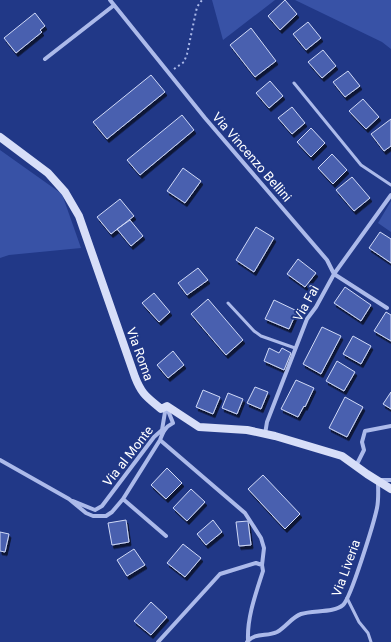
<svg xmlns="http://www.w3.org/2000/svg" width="391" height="642" font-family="Roboto,sans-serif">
<defs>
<filter id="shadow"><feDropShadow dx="2" dy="3.5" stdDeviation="0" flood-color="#0009"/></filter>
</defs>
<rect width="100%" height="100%" fill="#213887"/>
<!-- green -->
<path fill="#3852a6" d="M212 0H275L223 40Z
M295 0H391V49L382 42Z
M0 150 62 194 81 248 9 255 0 258Z
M391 201V232L378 223Z"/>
<!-- building -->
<path fill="#4a61af" stroke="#d0d9f7" filter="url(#shadow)" d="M285 0 297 14 280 30 268 16Z
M35 13 45 26 40 30 42 32 16 53 4 38Z
M308 22 321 38 306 50 293 34Z
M251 28 276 61 255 77 230 45Z
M323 50 336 66 322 78 308 62Z
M348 71 360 86 345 97 333 82Z
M151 75 165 92 107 139 93 122Z
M270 81 283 96 269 108 256 93Z
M363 99 379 117 366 129 349 111Z
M292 107 305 123 292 134 278 118Z
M182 115 194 130 140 175 127 160Z
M391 119V146L384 151 371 134Z
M311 128 325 143 311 157 297 142Z
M332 154 347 170 333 184 318 168Z
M183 168 201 181 185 203 167 191Z
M352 177 370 198 354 211 336 190Z
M120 199 134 216 111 234 97 217Z
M130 220 143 236 131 246 117 229Z
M256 227 274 238 254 272 236 260Z
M380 232 391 239V263L369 248Z
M298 259 316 273 305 287 287 274Z
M198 268 208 280 187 295 178 283Z
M345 287 371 305 361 321 334 303Z
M154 293 170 312 159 322 142 303Z
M208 299 243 340 226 355 191 314Z
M274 300 297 311 289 329 265 319Z
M386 312 391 315V341L374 331Z
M322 327 341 336 321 374 303 364Z
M353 336 371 346 361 364 343 354Z
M269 348 279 353 282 348 291 353 284 370 264 361Z
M173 351 184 365 168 378 157 365Z
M337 361 355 372 344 391 326 381Z
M296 380 314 388 305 407 304 406 298 417 281 409Z
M255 387 268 392 261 409 247 403Z
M203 390 220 397 213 414 196 407Z
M391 392V409L383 404Z
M228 393 243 399 237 414 222 408Z
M345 397 363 407 347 437 329 428Z
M167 468 182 483 166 499 151 485Z
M263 475 300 514 285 529 248 489Z
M191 489 205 502 187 521 173 508Z
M126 520 129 542 112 545 108 523Z
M213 520 222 532 206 545 197 534Z
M248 521 251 545 239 546 236 522Z
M0 532 9 534 5 552 0 551Z
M183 544 201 558 185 577 167 563Z
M134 549 145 565 127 576 117 560Z
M151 602 167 617 151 635 134 621Z"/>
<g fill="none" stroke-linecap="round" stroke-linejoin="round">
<!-- path -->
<path stroke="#acbaea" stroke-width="2" stroke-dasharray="2 3" stroke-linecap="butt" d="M174 69 184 62 187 54 197 7 202 0"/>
<!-- lane -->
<path stroke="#acbaea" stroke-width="3" d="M294 83 361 165 391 185
M228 303 254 331 261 336 295 348
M347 598 359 622 368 633 371 642"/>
<!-- street -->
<path stroke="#acbaea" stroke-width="4" d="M110 0 205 118 327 260 334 274 387 308
M45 59 113 6
M265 434 267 422 307 319 316 307 334 274 391 195
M160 440 245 513 261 538 264 548 262 565
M0 460 69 499 86 513 93 516H106L112 512 123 499 160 440C163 432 165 427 173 423L167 408
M356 466 364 450 362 442 365 431 391 426
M123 499 166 536
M73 501 95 510 102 506 154 437 162 430 166 406
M158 642 220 574 256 563 262 565 263 571C256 593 247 617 248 640
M247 642C255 632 267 637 277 632 286 627 292 617 301 614 313 610 334 613 343 605 351 598 374 522 377 508 379 499 378 489 378 480H391"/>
<!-- secondary -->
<path stroke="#d7def8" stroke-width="8" d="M0 137 48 173 65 192 79 216 135 377C142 395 147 397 161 409L167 406 199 427 247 430 275 436 342 456 367 474 391 489"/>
</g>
<g text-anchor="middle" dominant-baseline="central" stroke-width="4" stroke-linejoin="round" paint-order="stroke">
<!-- street labels -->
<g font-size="13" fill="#fff" stroke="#213887">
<text transform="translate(252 157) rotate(49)">Via Vincenzo Bellini</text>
<text transform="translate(306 303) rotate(-61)">Via Faì</text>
<text transform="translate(140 354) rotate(70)">Via Roma</text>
<text transform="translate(128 456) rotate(-52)">Via al Monte</text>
<text transform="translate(346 568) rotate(-70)">Via Liveria</text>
</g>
</g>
</svg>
